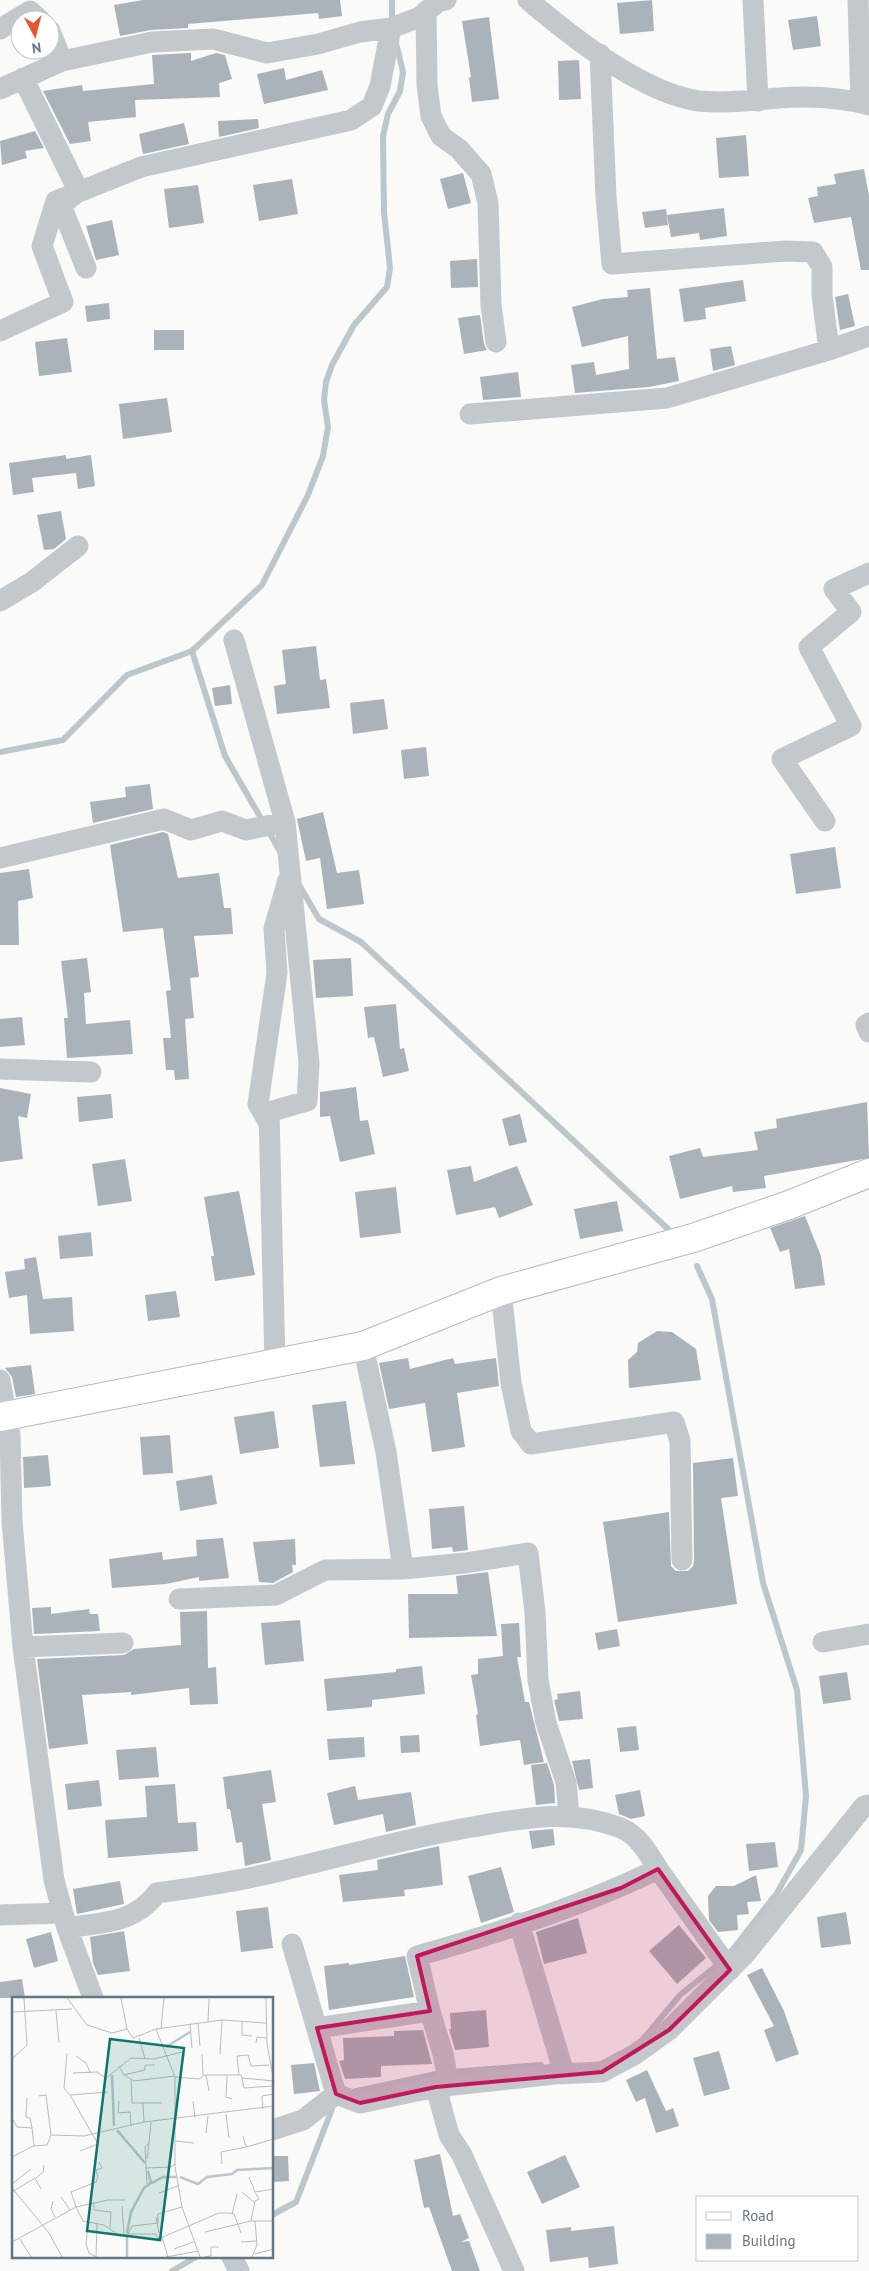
<svg xmlns="http://www.w3.org/2000/svg" width="869" height="2271" font-family="'PT Sans',sans-serif">
<rect width="100%" height="100%" fill="#fafaf8"/>
<g fill="none" stroke-linecap="round" stroke-linejoin="round">
<!-- stream -->
<path stroke="#bbc7cb" stroke-width="6" d="M392 0V22
M0 752 63 740 127 675 192 651
M281 853 225 756 192 651 262 585 308 495 323 456 328 427 324 400 326 382 332 365 354 325 387 287 390 268 384 212 383 136 388 114 400 91 403 72 396 43
M298 883 319 919 361 942 668 1229
M644 2038 680 1995 726 1958 777 1893 801 1850 806 1796 797 1690 763 1583 712 1299 697 1266
M450 2072 541 2065
M352 2092 441 2073
M272 2215 296 2202 332 2109
M172 2271 196 2257"/>
</g>
<!-- building -->
<path fill="#aab3b9" d="M143 0H340L342 16 319 19 318 13 188 24V28L151 30 120 36 114 5Z
M652 0 654 31 620 34 617 3Z
M817 16 821 46 793 50 788 20Z
M489 17 499 99 472 102 469 78 471 77 462 21Z
M191 53V61L216 53 225 55 232 79 219 83 220 97 135 100 136 117 88 122 91 141 70 144 43 91 82 85 83 91 154 84 152 55Z
M579 60 581 99 559 100 558 61Z
M284 68 286 80 322 70 328 90 264 104 257 74Z
M258 119 259 128 219 137 218 121Z
M184 123 189 144 143 154 139 134Z
M35 131 44 148 25 151 27 158 2 165 0 141Z
M746 135 749 176 719 178 716 138Z
M864 169 869 196V270H861L851 217 814 223 808 198 818 196 817 187 836 184 834 174Z
M463 173 471 203 448 209 440 179Z
M292 179 298 214 259 221 253 185Z
M198 185 204 223 169 228 164 189Z
M724 208 727 236 700 240 699 233 671 237 667 215Z
M666 209 668 225 645 228 642 212Z
M112 220 119 255 96 260 86 226Z
M477 259 478 287 451 288 450 261Z
M743 280 746 301 705 308 706 319 684 322 679 289Z
M650 288 657 359 675 357 679 381 649 387 575 393 571 365 594 362 596 375 629 369 628 336 582 347 572 307 603 299 628 297 627 290Z
M848 294 855 326 840 330 835 297Z
M109 303 110 319 87 322 85 306Z
M480 315 484 344 487 350 464 354 458 318Z
M154 330H184V350H154Z
M67 338 72 372 39 376 35 342Z
M731 346 735 365 713 371 710 349Z
M518 372 521 397 483 400 480 377Z
M167 398 172 432 123 439 119 404Z
M66 455V459L91 455 95 486 78 489 76 473 32 478 34 492 13 495 9 463Z
M61 511 66 539 54 549 44 550 37 515Z
M316 646 320 680 326 679 330 708 277 714 274 686 286 684 282 650Z
M230 685 232 704 215 706 212 688Z
M384 699 388 729 353 734 350 703Z
M426 747 429 776 404 779 401 750Z
M150 784 153 809 93 823 90 802 126 797 125 787Z
M323 812 337 873 359 870 364 904 327 909 320 858 306 861 297 819Z
M163 832 168 834 178 878 219 873 224 908H231L233 934 194 936 199 977 190 978 194 1018 185 1019 189 1079 175 1080 174 1070H166L163 1038H171L166 991 171 990 163 928 123 932 110 845Z
M835 847 841 888 796 894 790 854Z
M29 869 33 898 18 901 19 945H0V873Z
M87 958 91 992 84 993 86 1024 130 1020 133 1054 67 1058 64 1018H68L61 961Z
M351 958 353 996 316 998 313 960Z
M396 1004 400 1049 404 1048 409 1071 383 1077 374 1037 368 1038 364 1007Z
M22 1017 25 1045 0 1047V1019Z
M356 1087 360 1121 368 1120 375 1154 340 1162 330 1116 320 1117V1092Z
M0 1088 31 1094 27 1118 18 1116 23 1159 0 1162Z
M111 1094 113 1118 79 1122 77 1097Z
M867 1102 869 1158 764 1176 766 1188 733 1192 732 1186 680 1199 669 1156 700 1148 703 1157 758 1150 754 1132 777 1128 776 1119Z
M520 1114 527 1142 509 1146 502 1119Z
M125 1159 132 1201 98 1206 92 1164Z
M471 1166 474 1182 517 1166 533 1205 499 1218 495 1207 456 1215 447 1170Z
M396 1187 401 1233 360 1238 355 1192Z
M239 1191 255 1275 215 1281 211 1256H214L204 1197Z
M617 1201 623 1231 580 1239 574 1209Z
M805 1216 821 1256 825 1285 795 1289 789 1249 780 1252 770 1228Z
M91 1232 93 1256 60 1259 58 1236Z
M36 1257 43 1299 72 1297 74 1331 30 1334 27 1295 9 1298 5 1272 25 1269 24 1259Z
M176 1291 180 1317 148 1321 145 1295Z
M657 1331 672 1332 696 1349 701 1380 629 1388 628 1360 637 1352 638 1343Z
M408 1358 410 1369 453 1358 455 1364 496 1358 499 1386 457 1393 465 1447 432 1452 425 1403 389 1409 379 1363Z
M31 1365 35 1394 16 1397 12 1377 5 1368Z
M346 1401 355 1464 320 1467 312 1405Z
M274 1411 279 1448 240 1454 234 1417Z
M170 1435 173 1473 143 1475 140 1437Z
M48 1455 51 1486 24 1488 23 1457Z
M733 1458 738 1496 721 1498 737 1604 618 1622 603 1522 669 1512 671 1566 676 1571H688L693 1566 694 1560 693 1463Z
M212 1475 217 1504 180 1511 176 1481Z
M464 1506 468 1550 453 1552 452 1547 432 1549 429 1509Z
M223 1538 229 1578 199 1581V1577L166 1584 112 1588 109 1559 162 1552 163 1560 197 1556 196 1540Z
M295 1539 296 1565H292L293 1572 273 1583 259 1582 253 1542Z
M488 1572 497 1636 409 1638 408 1594H458L456 1576Z
M51 1607V1614L89 1609 90 1614H98L100 1631 34 1634 32 1608Z
M207 1611 208 1668 216 1667 218 1704 190 1705 189 1688 131 1695V1692L82 1695 88 1744 49 1749 37 1659 124 1655 134 1649 181 1645 180 1612Z
M300 1620 304 1661 265 1665 261 1623Z
M519 1623 521 1657H517L525 1702H529L544 1762 524 1765 520 1740 480 1746 476 1715 478 1714 471 1675 478 1674V1659L503 1656 501 1624Z
M617 1629 620 1646 598 1650 595 1633Z
M422 1666 425 1694 372 1700V1707L327 1711 324 1679 396 1672V1669Z
M847 1672 851 1700 823 1704 819 1676Z
M580 1691 583 1719 559 1721 554 1700 558 1699 557 1694Z
M636 1726 639 1750 620 1752 617 1728Z
M419 1735 420 1752 401 1753 400 1736Z
M364 1737 365 1757 329 1760 327 1739Z
M156 1747 159 1777 119 1780 116 1750Z
M590 1759 593 1788 579 1790 572 1761Z
M547 1763 554 1785 555 1803 536 1805 531 1765Z
M271 1770 276 1802 262 1804 271 1860 245 1866 242 1842 236 1843 230 1809H227L223 1777Z
M99 1780 102 1806 68 1810 65 1784Z
M175 1784 178 1823 196 1822 198 1851 108 1858 105 1820 147 1817 145 1786Z
M355 1786 358 1800 411 1792 416 1825 386 1832 383 1814 334 1825 327 1793Z
M640 1790 645 1816 631 1819 619 1814 615 1795Z
M553 1829 555 1845 532 1849 529 1831Z
M775 1842 778 1867 749 1871 746 1844Z
M439 1846 443 1885 404 1890 405 1896 343 1902 339 1875 378 1870 377 1860Z
M501 1867 514 1912 481 1923 468 1876Z
M756 1875 761 1901 747 1902 749 1914 737 1915 738 1930 718 1932 709 1920 708 1896 716 1886H734Z
M120 1881 124 1904 77 1914 73 1889Z
M268 1907 273 1948 241 1952 236 1911Z
M846 1912 851 1944 821 1948 817 1917Z
M578 1918 587 1953 544 1964 536 1932Z
M679 1925 706 1958 677 1984 649 1951Z
M124 1931 130 1971 98 1975 93 1963 90 1937Z
M51 1932 58 1961 34 1968 26 1939Z
M405 1956 414 1997 329 2010 324 1966 349 1963V1965Z
M762 1968 784 2011 799 2054 776 2062 764 2030 774 2026 747 1975Z
M22 1979 25 1998H0V1982Z
M486 2010 489 2047 455 2050 449 2029H451L450 2013Z
M423 2030 432 2064 381 2066V2077L345 2079 339 2061 344 2060 343 2038 394 2036V2031Z
M719 2051 730 2089 704 2096 693 2058Z
M314 2063 320 2091 294 2094 291 2065Z
M647 2070 666 2111 673 2108 679 2126 656 2133 645 2098 636 2102 626 2080Z
M440 2154 453 2216 460 2214 469 2238 461 2242 469 2241 480 2271H452L429 2207 424 2208 414 2160Z
M565 2155 580 2187 542 2204 527 2172Z
M272 2156H288L289 2181 272 2182Z
M614 2226 618 2264 589 2268 588 2257 550 2262 546 2230 571 2227V2231Z"/>
<g fill="none" stroke-linecap="round" stroke-linejoin="round">
<defs>
<path id="secondary" d="M0 1417 363 1346 501 1291 693 1238 789 1205 869 1173"/>
</defs>
<!-- secondary casing -->
<use href="#secondary" stroke="#b3babf" stroke-width="30"/>
<!-- street -->
<path stroke="#c3c8cc" stroke-width="21" d="M528 0C572 37 642 93 699 101 725 104 753 100 779 98 808 96 840 97 869 105
M753 0 758 101
M858 0 861 103
M426 11 427 85 431 116 441 136 459 149 481 174 488 203 491 305 496 342
M0 29 30 11 40 20
M50 31 62 61 152 42 213 39 267 53 318 44 360 32 391 28
M600 54 606 197 612 264 786 251 813 252 822 267V295L829 350
M23 78 76 186 75 194 65 202 62 208 86 268
M0 89 62 61
M0 331 63 302 42 246 56 201 141 167 351 120 372 106 380 86 391 28 420 17 439 1 446 0
M470 414 667 398 829 350 869 336
M0 601 32 582 78 546
M234 640 285 822 309 1063 307 1101 269 1112 275 1364
M825 821 782 759 851 726 809 647 851 612 834 589 869 573
M0 858 164 819 191 830 222 821 246 830 285 822
M869 1023 866 1025 869 1032
M0 1069 91 1072
M269 1123 258 1104 277 973 274 929 288 880
M501 1291 511 1383 521 1431 531 1444 674 1422 680 1441 682 1560
M363 1346 386 1452 403 1569
M0 1380 10 1435 12 1521 23 1647 54 1880 67 1928 93 1998
M179 1599 276 1595 325 1570 403 1569 465 1563 528 1553 535 1612 538 1680 546 1723 566 1782 569 1816
M823 1642 869 1634
M23 1647 123 1643
M0 1915 62 1913
M519 1923 564 2073
M67 1928C102 1922 134 1924 157 1893 199 1887 240 1881 280 1871 344 1856 407 1838 472 1827 524 1818 570 1808 621 1828 638 1835 649 1854 658 1869
M292 1944 336 2094 360 2103 436 2087 555 2074 602 2072 634 2055 669 2030 746 1953 864 1806 869 1805
M430 2011 443 2054 449 2086
M317 2028 430 2011 417 1956C496 1934 584 1905 658 1869L730 1970
M436 2087 449 2135 462 2155 514 2271
M272 2130 303 2120 336 2094
M232 2257 239 2271"/>
<!-- secondary -->
<use href="#secondary" stroke="#fff" stroke-width="28"/>
</g>
<!-- marked area -->
<path fill="#c2185b" fill-opacity="0.2" stroke="#c2185b" stroke-width="4" stroke-linejoin="round" d="M658 1869 730 1970 669 2030 602 2072 436 2087 360 2103 336 2094 317 2028 430 2011 417 1956 621 1888Z"/>
<!-- overview -->
<g transform="translate(12 1997)">
<rect width="261" height="261" fill="#fafaf8"/>
<path fill="none" stroke="#bbc7cb" stroke-width="2.5" d="M154 50 178 35M100 78 102 129M105 133 133 166M168 180 186 187 195 180 220 177 225 173 262 171M140 186 151 180H164M115 236 119 215 132 191 139 186 136 174M115 238V260"/>
<path fill="none" stroke="#b5bdc2" stroke-width="1" d="M55 1 75 28 100 36 115 32M109 1 115 32 121 41 144 32M254 1 255 47 262 85M44 14 47 46M0 15 60 12M230 24V38L240 39M196 25 197 2M186 26 188 49M178 27 180 51M149 31 152 1M127 41 133 62M244 46 245 40 255 41M55 56 52 91 58 98M190 57 191 78M208 57 210 23M64 59 74 66 78 75M0 62 15 48 12 1M107 69 112 78 133 73V68H143M61 76 85 75 94 81 119 61 142 62 170 55M112 78 122 84 163 79M194 78 197 94M227 78 225 59 236 58 239 69 257 68M215 79 214 100 220 102M163 80 187 82 192 78H229L230 81 262 84M230 81 232 91 262 89M119 83 120 106H150M27 99 34 98 39 138M15 101 14 120 18 121 20 131M107 104 106 116 118 115 119 129M181 104 183 121M131 106 132 125M251 112 250 99 262 97M214 117 217 141M0 121 5 130 20 131 22 149M194 136 196 119M231 139 234 150 262 142M163 144 182 146M68 154 86 147 58 98 96 95M0 160 21 149 35 148 39 138 72 139 132 125 262 109M135 162 137 146M87 165 90 171 84 173 86 180 84 185 59 195 64 210 96 203H113M210 167 209 155 234 150M133 171 159 170 163 167M237 180 243 195M24 181 31 175 32 168M0 187 19 172M135 187 133 150 137 146 139 125M0 191 37 236 50 260M0 195 23 181 29 192M230 195 242 205M147 196 166 189M49 200 58 213M41 204 39 212 43 220M82 205V213L99 215 98 232M110 209 112 237M170 210 163 170V80L144 32 210 23 254 26M220 217 225 197M144 220 147 236M243 224H262M76 226 74 247 77 256 84 260M193 235 239 224M116 237H144L146 242 207 216H217L222 217 229 236M150 240 156 260M8 242 19 260M0 245 64 210 71 224 92 228 108 239 116 237 120 229 146 226V217L170 210 188 260M229 245 245 244M162 252 181 245M243 257 262 252M84 260 85 227M154 260 186 254M192 260 199 259V250H207M240 260 245 248 243 224H239L243 204 247 202 243 195 262 192"/>
<path fill="#0f766e" fill-opacity="0.15" stroke="#0f766e" stroke-width="2.5" d="M98 42 172 51 148 243 75 234Z"/>
<rect width="261" height="261" fill="none" stroke="#657683" stroke-width="2.5"/>
</g>
<!-- legend -->
<rect x="696" y="2196" width="162" height="65" fill="#ffffff" stroke="#c1c8cd"/>
<rect x="706" y="2212" width="25" height="8" fill="#ffffff" stroke="#c1c8cd"/>
<text x="742" y="2221" font-size="15" fill="#657683">Road</text>
<rect x="706" y="2234" width="25" height="15" fill="#aab3b9" stroke="#c1c8cd"/>
<text x="742" y="2246" font-size="15" fill="#657683">Building</text>
<!-- north arrow -->
<g transform="translate(35 35) rotate(173)"><circle r="24" fill="#ffffff" stroke="#c1c8cd"/>
<path d="M0-4L9 19L0 12L-9 19Z" fill="#e4572e"/>
<text y="-8" font-size="14" font-weight="bold" text-anchor="middle" fill="#657683">N</text>
</g>
</svg>
